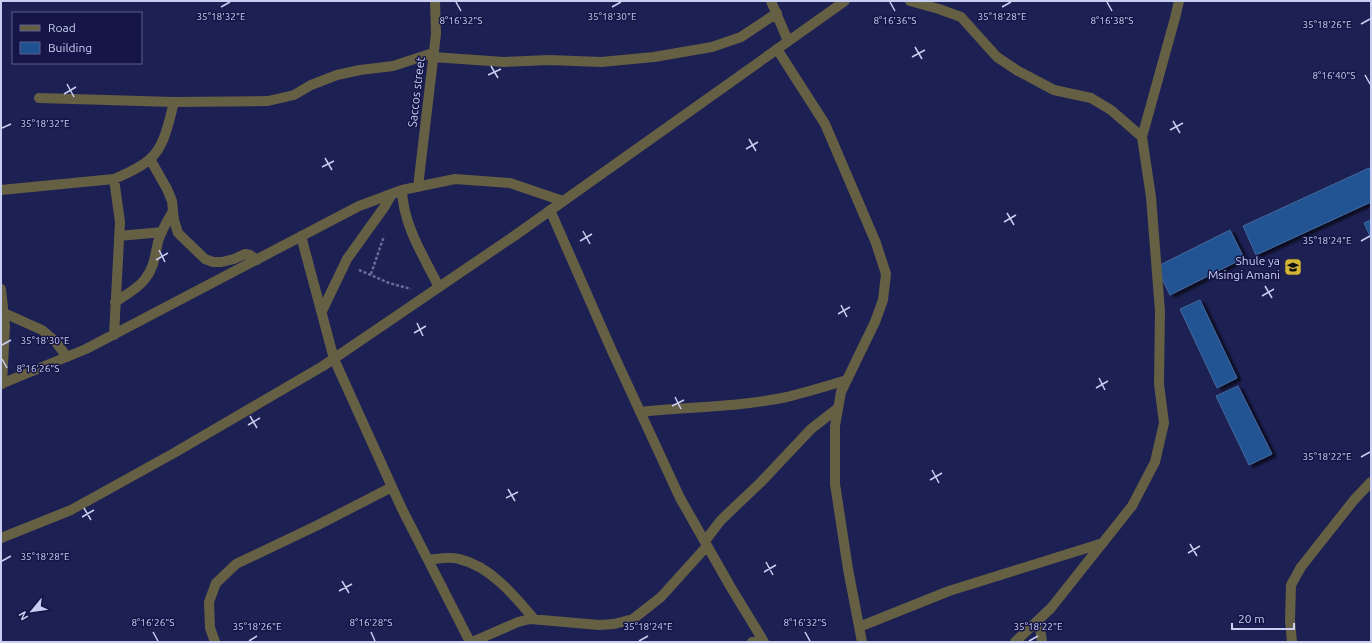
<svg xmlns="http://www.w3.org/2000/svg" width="1372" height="643" font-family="Ubuntu,sans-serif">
<defs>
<filter id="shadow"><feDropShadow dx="4.5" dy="2.5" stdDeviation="1" flood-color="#0009"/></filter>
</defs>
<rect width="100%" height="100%" fill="#1d2053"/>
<!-- building -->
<path fill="#205292" stroke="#446a9c" filter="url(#shadow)" d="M1369 168 1371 172V202L1256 255 1243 226Z
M1371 220V238L1364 223Z
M1230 230 1244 258 1170 295 1156 267Z
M1200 300 1237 378 1217 388 1180 309Z
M1238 386 1272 454 1249 465 1216 396Z"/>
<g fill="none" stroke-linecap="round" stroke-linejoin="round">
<!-- path -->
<path stroke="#676b96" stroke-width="2.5" stroke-dasharray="3 2" stroke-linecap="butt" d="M359 270 389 283 411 289
M371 274 384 236"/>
<!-- service -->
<path stroke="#655f44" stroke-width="10" d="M910 1 939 9 961 17 997 57 1018 71 1054 90 1091 98 1111 110 1142 137
M777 49 825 124 876 243 886 274 883 300 875 322 841 392 835 426V484L848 569 862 642
M640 412C689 407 739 407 787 397 807 392 827 386 847 380
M705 541 721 520 761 482 811 429 838 408
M1039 620 1042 642
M859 627 949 591 1103 543
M1015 642 1051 608 1132 506 1155 462 1164 423 1159 384 1160 311 1151 197 1142 137 1175 18 1179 1
M1292 642 1290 620 1291 585 1301 567 1354 500 1371 482"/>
<!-- minor -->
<path stroke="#655f44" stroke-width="10" d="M771 1 788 41
M433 57 504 62 549 60 601 62 654 57 712 47 741 37 777 13
M39 98 174 102 268 101 294 95 311 85 337 75 360 70 393 66 433 53
M150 159 167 189 172 201 174 220 178 233 205 259 213 262H222L234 259 245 254 250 255 257 260
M418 187 436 34 435 1
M1 190 114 179C126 174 140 168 150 159 165 146 169 121 174 102
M402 190C403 225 424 257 439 287
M550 210 612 351 680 498 730 586 764 642
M119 236 162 232
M301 236 334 359 402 509 470 642
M1 289 5 326 2 384
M115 302C125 295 138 289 145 279 154 268 155 256 158 242 161 231 167 221 173 211
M322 311 347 259 385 206 392 194
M4 313 42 330 55 341 67 357
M114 335 120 222 114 179
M1 384 86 349 359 206 402 190 455 179 510 183 563 201
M428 560C438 559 449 556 459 559 490 566 514 595 534 619
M215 642 210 628 209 602 216 583 236 564 318 525 392 487
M472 642 518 622 530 619 599 625 614 624 633 619 661 597 707 546
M752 642 762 639"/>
<!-- tertiary -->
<path stroke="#655f44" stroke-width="10" d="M1 538 71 510 174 453 323 366 517 234 845 1"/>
</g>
<!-- ticks -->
<path fill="none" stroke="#c9cff0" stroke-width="1.5" d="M456 2 461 11M890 2 895 11M1107 2 1112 11M221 7 230 2M612 7 621 2M1002 7 1011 2M1361 24 1370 19M915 47 922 59M912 57 925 50M491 66 498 78M488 75 501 69M1365 75 1370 84M67 84 74 97M64 94 76 87M1173 121 1180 133M2 128 11 124M1170 130 1183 123M749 139 756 151M746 149 758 142M325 158 332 170M322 167 334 161M1007 213 1014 225M1004 222 1016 215M583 231 590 244M580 241 592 234M1361 241 1370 236M159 250 165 262M156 260 168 253M1265 286 1272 298M1262 296 1274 289M841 305 847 317M838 314 850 307M417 323 423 336M414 333 426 326M2 345 11 340M2 359 7 368M1099 378 1105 390M1096 388 1108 381M675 397 681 409M672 406 684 400M250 416 257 428M248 425 260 418M1361 457 1370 452M932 470 939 483M930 480 942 473M508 489 515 501M506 498 518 492M84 508 91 520M82 517 94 510M1190 544 1197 556M1188 553 1200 546M2 561 11 556M766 562 773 575M764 572 776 565M342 581 349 593M339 591 352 584M153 632 158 641M371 632 375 641M805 632 810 641M249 641 257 636M639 641 648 636M1029 641 1038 636"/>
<!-- icons -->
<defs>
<symbol id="school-square" viewBox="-11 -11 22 22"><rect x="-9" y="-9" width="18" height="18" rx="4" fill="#d3b635" stroke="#151547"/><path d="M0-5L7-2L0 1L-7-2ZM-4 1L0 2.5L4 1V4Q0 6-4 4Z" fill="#111"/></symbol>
</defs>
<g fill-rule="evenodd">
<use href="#school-square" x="1283" y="257" width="20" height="20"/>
</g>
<g text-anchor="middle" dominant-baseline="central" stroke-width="3" stroke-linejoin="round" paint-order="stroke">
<!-- street labels -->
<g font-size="12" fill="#c9cff0" stroke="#151547">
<text transform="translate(416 92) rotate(-83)">Saccos street</text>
</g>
<!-- poi labels -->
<g font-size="12" fill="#c9cff0" stroke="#151547" text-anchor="end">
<text x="1280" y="260">Shule ya<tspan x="1280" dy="14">Msingi Amani</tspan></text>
</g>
</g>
<g font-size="10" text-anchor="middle" fill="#c9cff0" stroke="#151547" stroke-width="3" stroke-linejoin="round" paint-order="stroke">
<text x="221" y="20">35°18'32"E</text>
<text x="612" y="20">35°18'30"E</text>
<text x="1002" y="20">35°18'28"E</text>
<text x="461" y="24">8°16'32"S</text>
<text x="895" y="24">8°16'36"S</text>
<text x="1112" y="24">8°16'38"S</text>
<text x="1327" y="28">35°18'26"E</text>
<text x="1334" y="79">8°16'40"S</text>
<text x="45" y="127">35°18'32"E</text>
<text x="1327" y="244">35°18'24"E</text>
<text x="45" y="344">35°18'30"E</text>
<text x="38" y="372">8°16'26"S</text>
<text x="1327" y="460">35°18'22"E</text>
<text x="45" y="560">35°18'28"E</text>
<text x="153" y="626">8°16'26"S</text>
<text x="371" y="626">8°16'28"S</text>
<text x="805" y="626">8°16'32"S</text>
<text x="257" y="630">35°18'26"E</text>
<text x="648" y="630">35°18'24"E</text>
<text x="1038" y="630">35°18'22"E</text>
</g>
<!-- border -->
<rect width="1372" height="643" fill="none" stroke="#c9cff0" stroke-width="4"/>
<!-- legend -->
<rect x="12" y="12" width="130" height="52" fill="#151547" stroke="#5d5f8b"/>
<rect x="20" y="25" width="20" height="6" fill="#655f44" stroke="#5d5f8b"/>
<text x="48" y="32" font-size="12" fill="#c9cff0">Road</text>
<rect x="20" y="42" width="20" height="12" fill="#205292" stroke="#5d5f8b"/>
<text x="48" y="52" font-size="12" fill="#c9cff0">Building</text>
<!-- north arrow -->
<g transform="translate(32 611) rotate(241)" stroke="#151547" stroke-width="3" paint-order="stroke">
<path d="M0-3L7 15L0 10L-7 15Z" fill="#c9cff0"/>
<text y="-6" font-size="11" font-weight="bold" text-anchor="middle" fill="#c9cff0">N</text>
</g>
<!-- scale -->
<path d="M1232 623v6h62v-6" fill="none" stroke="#c9cff0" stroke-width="2"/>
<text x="1238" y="623" font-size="12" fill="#c9cff0" stroke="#151547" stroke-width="3" paint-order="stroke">20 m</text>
</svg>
